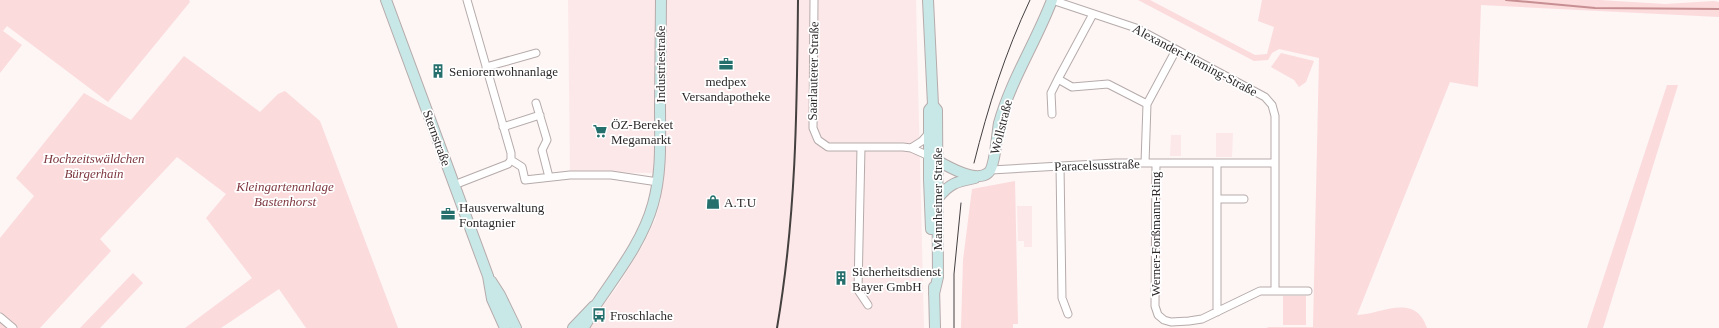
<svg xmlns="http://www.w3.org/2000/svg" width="1719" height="328" font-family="Georgia,serif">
<rect width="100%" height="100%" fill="#fef5f5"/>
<!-- built -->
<path fill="#fde8e9" d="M568 0H916L924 328H587L619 284 643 245 655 220 661 199 652 173 570 172Z
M1216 133H1233L1232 157H1216Z
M1171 135H1181V156H1170Z
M1017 206H1032V247H1024V241H1018Z"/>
<!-- green -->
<path fill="#fbdbdc" d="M0 0H189L190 2 108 102 7 26 3 31 22 45 0 73Z
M1138 0H1150L1255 55 1267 54 1274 27 1258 21 1262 0H1599L1665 4 1714 1 1719 2V17L1481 5 1478 87 1450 82 1357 315C1382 314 1415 292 1427 328H1266L1269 327H1313L1319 58 1279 49 1272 53 1268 60 1254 61Z
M1281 53 1314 61 1306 82 1299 87 1294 80 1271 67Z
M184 56 260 112 278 94 285 91 320 121 398 328H306L279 289 221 328H185L252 278 206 218 226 194 177 157 100 239 111 251 40 328H0V238L34 196 16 178 84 93 131 120Z
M1667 85H1678L1603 328H1587Z
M1015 181 1018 324H1013V328H961L963 260 972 189Z
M133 273 143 283 100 328H80Z
M1283 296H1306V325H1283Z"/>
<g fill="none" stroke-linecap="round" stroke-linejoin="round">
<!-- stream -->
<path stroke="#c78f92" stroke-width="2" d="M1506 0 1595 8 1719 9"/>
<defs>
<path id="street" d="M814 0 813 128 818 140 828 147H903L911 148 929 156
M1052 0 1136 28 1265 97 1272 105 1275 116V291
M1093 14 1058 79 1072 87 1108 84 1147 104
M486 67 536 53
M536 103 547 140 542 150 549 177
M1052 114 1051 93 1058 79
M503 127 540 115
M861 147 858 290 868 305
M911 148 922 141 929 133
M511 160 522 167 525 180 570 175H611L658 182
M1145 163 1147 104 1176 50
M1156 163 1155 306 1158 315 1164 320 1171 322 1189 321 1202 319 1260 291H1308
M1060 166 1062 298 1068 314
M991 170 1115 163H1275
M454 185 508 164 511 160V153L467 0
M1217 199H1244
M1217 312V163
M0 317 13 328"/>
<path id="secondary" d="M386 0 488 276 492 299 505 328
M928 0 933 105 937 110 938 277 934 294
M929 156C942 163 974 184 988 173 995 168 997 133 999 123 1011 80 1036 42 1052 0
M938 198C950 183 956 182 975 178
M931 229 929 179V110L933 105
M491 281 500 295 516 328
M934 287 935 328
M573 328 594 306
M583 328C590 320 592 310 598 302 619 271 643 240 653 204 662 172 660 139 660 107 660 71 661 36 661 0"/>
</defs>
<!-- street casing -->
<use href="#street" stroke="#b6abab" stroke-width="9"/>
<!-- secondary casing -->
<use href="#secondary" stroke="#b6abab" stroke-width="12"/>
<!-- street -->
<use href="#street" stroke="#fff" stroke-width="7"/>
<!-- secondary -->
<use href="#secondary" stroke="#c8e8e7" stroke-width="10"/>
<!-- tram -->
<path stroke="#444040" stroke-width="1" d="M974 163C988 107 1005 53 1030 0
M954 328V274L961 203"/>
<!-- rail -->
<path stroke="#444040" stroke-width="2" d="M777 328C796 217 797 112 798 0"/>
</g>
<!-- icons -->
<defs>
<symbol id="office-bare" viewBox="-9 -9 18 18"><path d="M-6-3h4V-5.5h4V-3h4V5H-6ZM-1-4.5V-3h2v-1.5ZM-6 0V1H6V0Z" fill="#25706d" stroke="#fff" stroke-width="2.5" paint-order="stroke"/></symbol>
<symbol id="building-bare" viewBox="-9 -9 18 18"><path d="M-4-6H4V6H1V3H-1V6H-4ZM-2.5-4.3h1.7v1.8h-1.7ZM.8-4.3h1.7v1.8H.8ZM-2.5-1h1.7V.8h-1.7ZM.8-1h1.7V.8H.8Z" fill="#25706d" stroke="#fff" stroke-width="2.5" paint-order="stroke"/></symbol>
<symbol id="supermarket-bare" viewBox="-9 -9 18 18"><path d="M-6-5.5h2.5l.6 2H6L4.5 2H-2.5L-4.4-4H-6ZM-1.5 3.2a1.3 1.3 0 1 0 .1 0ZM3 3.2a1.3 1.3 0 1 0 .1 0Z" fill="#25706d" stroke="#fff" stroke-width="2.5" paint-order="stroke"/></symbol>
<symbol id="shop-bare" viewBox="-9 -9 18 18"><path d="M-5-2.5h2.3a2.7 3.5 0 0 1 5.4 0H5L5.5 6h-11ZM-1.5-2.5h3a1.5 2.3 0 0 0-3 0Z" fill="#25706d" stroke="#fff" stroke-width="2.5" paint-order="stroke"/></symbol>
<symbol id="bus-bare" viewBox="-9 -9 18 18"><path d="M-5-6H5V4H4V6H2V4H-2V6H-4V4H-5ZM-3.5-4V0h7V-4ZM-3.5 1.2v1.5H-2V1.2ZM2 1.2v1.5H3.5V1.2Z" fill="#25706d" stroke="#fff" stroke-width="2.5" paint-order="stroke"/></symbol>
</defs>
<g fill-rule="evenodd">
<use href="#office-bare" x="716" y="54" width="20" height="20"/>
<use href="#building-bare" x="428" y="61" width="20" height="20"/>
<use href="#supermarket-bare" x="590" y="121" width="20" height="20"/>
<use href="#shop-bare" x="703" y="192" width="20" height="20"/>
<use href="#office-bare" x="438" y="204" width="20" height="20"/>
<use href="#building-bare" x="831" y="268" width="20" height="20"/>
<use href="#bus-bare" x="589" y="305" width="20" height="20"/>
</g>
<g text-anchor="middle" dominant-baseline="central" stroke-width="3.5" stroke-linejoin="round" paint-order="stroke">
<!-- street labels -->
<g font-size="13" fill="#2d2929" stroke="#fff">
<text transform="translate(1195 60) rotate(28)">Alexander-Fleming-Straße</text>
<text transform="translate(660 64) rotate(-90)">Industriestraße</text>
<text transform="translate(813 71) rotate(-89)">Saarlauterer Straße</text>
<text transform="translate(1001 127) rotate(-76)">Wollstraße</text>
<text transform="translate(437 138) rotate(70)">Sternstraße</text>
<text transform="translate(1097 165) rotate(-2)">Paracelsusstraße</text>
<text transform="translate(937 199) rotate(-90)">Mannheimer Straße</text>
<text transform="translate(1155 234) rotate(-90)">Werner-Forßmann-Ring</text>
</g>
<!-- poi labels -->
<g font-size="13" fill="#2d2929" stroke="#fff" text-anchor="start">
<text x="449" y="71">Seniorenwohnanlage</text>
<text x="726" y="81" text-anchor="middle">medpex<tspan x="726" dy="15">Versandapotheke</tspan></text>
<text x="611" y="124">ÖZ-Bereket<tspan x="611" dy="15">Megamarkt</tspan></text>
<text x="724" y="202">A.T.U</text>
<text x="459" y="207">Hausverwaltung<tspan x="459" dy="15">Fontagnier</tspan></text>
<text x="852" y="271">Sicherheitsdienst<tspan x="852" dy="15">Bayer GmbH</tspan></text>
<text x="610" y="315">Froschlache</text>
</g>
<!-- park labels -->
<g font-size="13" font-style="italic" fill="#7e373f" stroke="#fff">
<text x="94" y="158">Hochzeitswäldchen<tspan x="94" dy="15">Bürgerhain</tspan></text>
<text x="285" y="186">Kleingartenanlage<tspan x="285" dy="15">Bastenhorst</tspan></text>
</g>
</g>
</svg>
